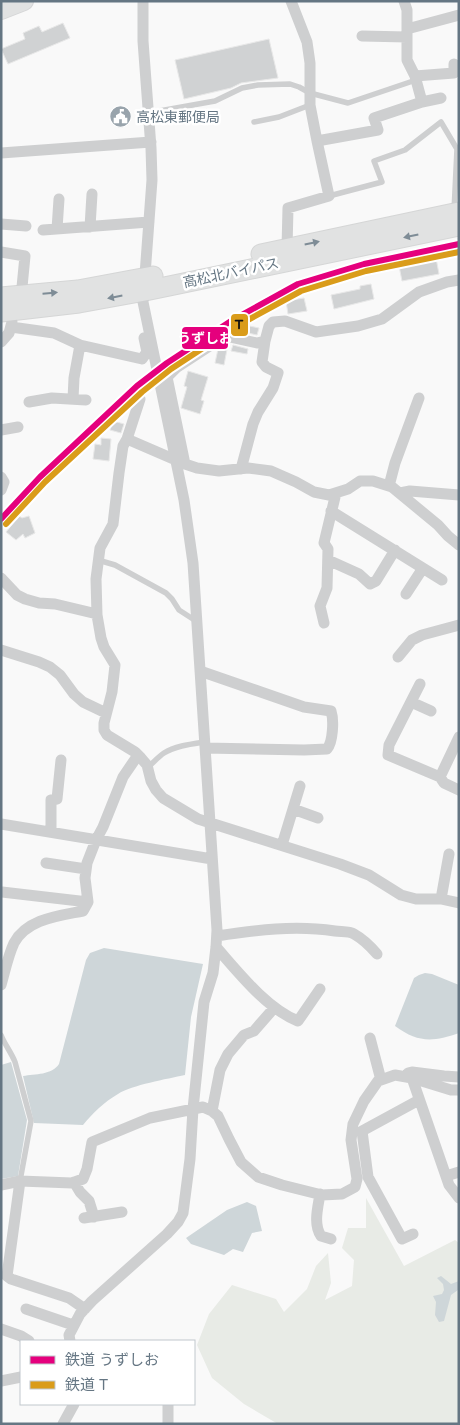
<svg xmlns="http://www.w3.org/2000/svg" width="460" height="1425" font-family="'Varela Round','Noto Sans JP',sans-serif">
<rect width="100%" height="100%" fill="#f9f9f9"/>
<!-- green -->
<path fill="#e8ebe6" d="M366 1198 404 1266 455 1240 459 1243V1424H278L244 1404 212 1378 197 1345 209 1314 232 1285 276 1299 284 1312 307 1289 316 1266 328 1253 331 1283 325 1300 352 1286 354 1260 342 1248 348 1228H366Z"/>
<!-- water -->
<path fill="#ced6d9" d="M104 948 203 964 191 1017 185 1075C167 1079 132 1085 118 1094 104 1102 93 1113 83 1125L34 1123 23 1076C35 1074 52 1075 59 1064L86 960 90 953Z
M425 973 432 974 459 985V1033C433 1042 418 1043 395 1026L414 978 419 975Z
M11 1062 27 1120 18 1176 1 1179V1065Z
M247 1202 256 1206 262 1231 252 1233 243 1252 233 1249 224 1255 191 1244 186 1238 227 1210Z
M441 1276 451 1284 459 1281 458 1290 451 1295 444 1321 439 1322 435 1315 436 1302 433 1296 442 1294 444 1290 443 1284 437 1278Z"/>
<!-- building -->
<path fill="#d0d2d3" stroke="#e8e8e8" d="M63 23 70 38 8 64 1 49 25 39 23 33 39 26 42 32Z
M269 39 278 78 241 83 231 88 184 99 175 60Z
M436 258 439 274 402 281 399 266Z
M371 284 374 299 334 309 331 295 360 289V286Z
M304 298 307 311 288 314 286 301Z
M240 324 259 328 257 335 239 331Z
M226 344H228L224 365 215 363 218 349Z
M233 345 248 349 247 354 231 351Z
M188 371 208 377 201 400 204 401 200 414 181 408 187 387 184 386Z
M113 421 124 424 121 433 110 430Z
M101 438 111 439 109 461 93 459 95 444 101 445Z
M19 516 22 518 29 516 35 533 25 538 23 534 16 540 6 532Z"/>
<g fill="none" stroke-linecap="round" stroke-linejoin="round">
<defs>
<path id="primary" d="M1 10 24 1"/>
<path id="trunk" d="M261 254 459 212
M1 297 78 290 153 276
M1 312 79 303 145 291 459 226"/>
</defs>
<!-- primary casing -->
<use href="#primary" stroke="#d5d6d7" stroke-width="20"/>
<!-- trunk casing -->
<use href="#trunk" stroke="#d5d6d6" stroke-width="21"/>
<!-- service -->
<path stroke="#cecfd0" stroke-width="5.5" d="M148 113 215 101 242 88 258 85 290 84 299 87 310 93 348 103 416 80
M254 122 279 117 310 105
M329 196 382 182 374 161 405 150 441 122 457 149 454 211
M98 560 115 565 166 593 172 599 179 610 196 621
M148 767C153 763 158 757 164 753 175 746 191 744 204 742
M1 1035C5 1045 11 1052 15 1062L31 1121 20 1181"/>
<!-- minor -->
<path stroke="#cecfd0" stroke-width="11" d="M291 1 307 42 310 63V105L317 141
M404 1 407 10V60L415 76 422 102 441 98
M407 29 459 15
M362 36 407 37
M415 76 454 73V64
M1 153 151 142
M1 224 26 226
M90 227 92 194
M57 229 59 199
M43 230 149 222
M287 248 288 208 329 196 317 141 378 130 374 118 422 102
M1 252 25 256 22 287 24 295
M11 327 54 333 80 345 142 359 147 352 144 338
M1 342 9 333 12 322
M73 399 74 378 80 345
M140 399 127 439 185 464 197 468 219 471 248 468 271 471 296 482 314 492 329 495 348 489 360 481H373L392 487 438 525 448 536 459 545
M29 402 52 398 86 400
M1 430 18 427
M127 439 123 446 119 473 113 524 100 548 96 579 97 615 101 638 104 647 115 665 112 692 104 723V730L107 735 135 752 141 758 147 765 151 781 156 790 163 798 198 819 340 864 369 875 401 895 416 899H441L459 903
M185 464 167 377 176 368 225 336 257 343 265 341 269 326 273 322 285 321 316 332 358 326 382 319 419 292 447 282 459 280
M241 469 253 424 258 412 273 388 278 373 266 367 262 362 265 341
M1 477 4 482 1 490
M389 486 395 463 419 398
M400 493 410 491 459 495
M331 511 442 580
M328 560 359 574 370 584 376 581 395 550
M1 578 17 595 25 599 39 603 55 604 97 614
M406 594 423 568
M324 623 320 606 327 588 328 549 324 543 336 493
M1 650 39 662 50 667 60 675 74 694 83 702 106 713
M398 657 412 640 422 635 459 625
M200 671 304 707 331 711C334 720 333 742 327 749L304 750 205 748
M420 684 389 745 388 755 440 777 459 737
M411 702 431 711
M440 777 444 783 459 790
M293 809 318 818
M1 824 212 859
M51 832V800L57 799 61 760
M282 845 300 786
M46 863 86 869
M2 892 88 902
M441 899 449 854
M217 936C256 930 295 925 335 931 341 932 349 931 354 934 363 939 371 947 377 954
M216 947C238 972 267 1009 298 1021L320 989
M1 985C5 971 8 956 14 943 27 919 58 916 83 911L88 902 85 878 87 863 96 840 103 827 123 777 138 755
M370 1038 381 1080
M408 1073 412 1072 444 1076 459 1077
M412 1078 449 1185 459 1198
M212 1111 220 1070 228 1054 244 1035 254 1031 274 1008
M446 1176 459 1172
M20 1181 7 1276 11 1279 69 1298 85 1309
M74 1182 80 1192 89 1201 94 1217
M1 1185 20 1181 72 1183 83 1179 87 1169 92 1142 150 1118 203 1107 212 1111 218 1116 229 1139 241 1162 258 1177 282 1185 322 1195 342 1194 355 1187 357 1179 351 1140 353 1124 364 1101 378 1081 395 1075 412 1078 451 1090H459
M320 1194C318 1207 313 1224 321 1236L331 1239
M84 1218 122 1212
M413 1234 402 1239 368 1177 362 1131 419 1100
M26 1309 73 1325
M1 1329 21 1336 29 1341
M70 1341 69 1335 80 1314 92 1301 167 1234 178 1222 183 1213 190 1159 193 1109 204 1002 213 973 216 947 217 930 193 563 184 500 143 302 152 180 151 148 143 41V1
M1 1381 21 1377
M63 1424 74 1404
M168 1424V1404"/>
<!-- primary -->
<use href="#primary" stroke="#e1e2e2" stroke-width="18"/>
<!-- trunk -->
<use href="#trunk" stroke="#e1e2e2" stroke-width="19"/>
<defs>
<path id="rail-1" d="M1 519 40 477 137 386 167 363 231 321 298 284 364 264 459 244"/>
<path id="rail-2" d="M6 524 45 482 142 392 171 369 235 327 301 291 366 271 459 252"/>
</defs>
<!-- rail-1 casing -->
<use href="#rail-1" stroke="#fff" stroke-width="10"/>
<!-- rail-2 casing -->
<use href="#rail-2" stroke="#fff" stroke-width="10"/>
<!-- rail-1 -->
<use href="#rail-1" stroke="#e5007d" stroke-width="6"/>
<!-- rail-2 -->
<use href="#rail-2" stroke="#da9c1a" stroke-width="6"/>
</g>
<!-- one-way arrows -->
<defs><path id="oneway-solid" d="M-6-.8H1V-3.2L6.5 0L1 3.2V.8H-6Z" transform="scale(1.25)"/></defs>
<g fill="#7e8c96">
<use href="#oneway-solid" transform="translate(411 236) rotate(168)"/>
<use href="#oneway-solid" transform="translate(312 243) rotate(-12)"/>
<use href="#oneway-solid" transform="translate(50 293) rotate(-5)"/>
<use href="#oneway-solid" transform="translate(115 297) rotate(169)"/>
</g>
<!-- icons -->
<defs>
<symbol id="civic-disc" viewBox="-11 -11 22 22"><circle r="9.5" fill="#99a4ac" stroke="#fff"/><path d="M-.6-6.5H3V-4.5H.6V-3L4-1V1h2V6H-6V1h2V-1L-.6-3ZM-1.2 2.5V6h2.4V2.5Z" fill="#fff"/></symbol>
</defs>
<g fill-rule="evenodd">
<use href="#civic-disc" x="108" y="104" width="25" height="25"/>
</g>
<g text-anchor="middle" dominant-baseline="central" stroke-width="5" stroke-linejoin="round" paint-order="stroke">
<!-- poi labels -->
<g font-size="14" fill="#657683" stroke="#fff" text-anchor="start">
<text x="136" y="117">高松東郵便局</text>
</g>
<!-- street labels -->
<g font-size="14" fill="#657683" stroke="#fff">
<text transform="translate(231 273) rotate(-12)">高松北バイパス</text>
</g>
</g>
<g stroke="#fff" stroke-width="2">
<rect x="230" y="313" width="19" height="24" rx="5" fill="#da9c1a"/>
<rect x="181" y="326" width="48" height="24" rx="5" fill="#e5007d"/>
</g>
<g font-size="14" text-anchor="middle" font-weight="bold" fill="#fff">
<text x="205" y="343">うずしお</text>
</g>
<g font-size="14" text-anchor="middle" font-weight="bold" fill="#111">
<text x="239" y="329">T</text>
</g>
<!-- border -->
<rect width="460" height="1425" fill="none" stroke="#657683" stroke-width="5"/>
<!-- legend -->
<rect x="20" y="1340" width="175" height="65" fill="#ffffff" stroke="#c1c8cd"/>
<rect x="30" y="1356" width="25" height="8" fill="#e5007d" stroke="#c1c8cd"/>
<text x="65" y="1365" font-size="15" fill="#657683">鉄道 うずしお</text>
<rect x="30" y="1381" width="25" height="8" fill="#da9c1a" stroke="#c1c8cd"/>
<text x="65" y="1390" font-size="15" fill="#657683">鉄道 T</text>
</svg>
